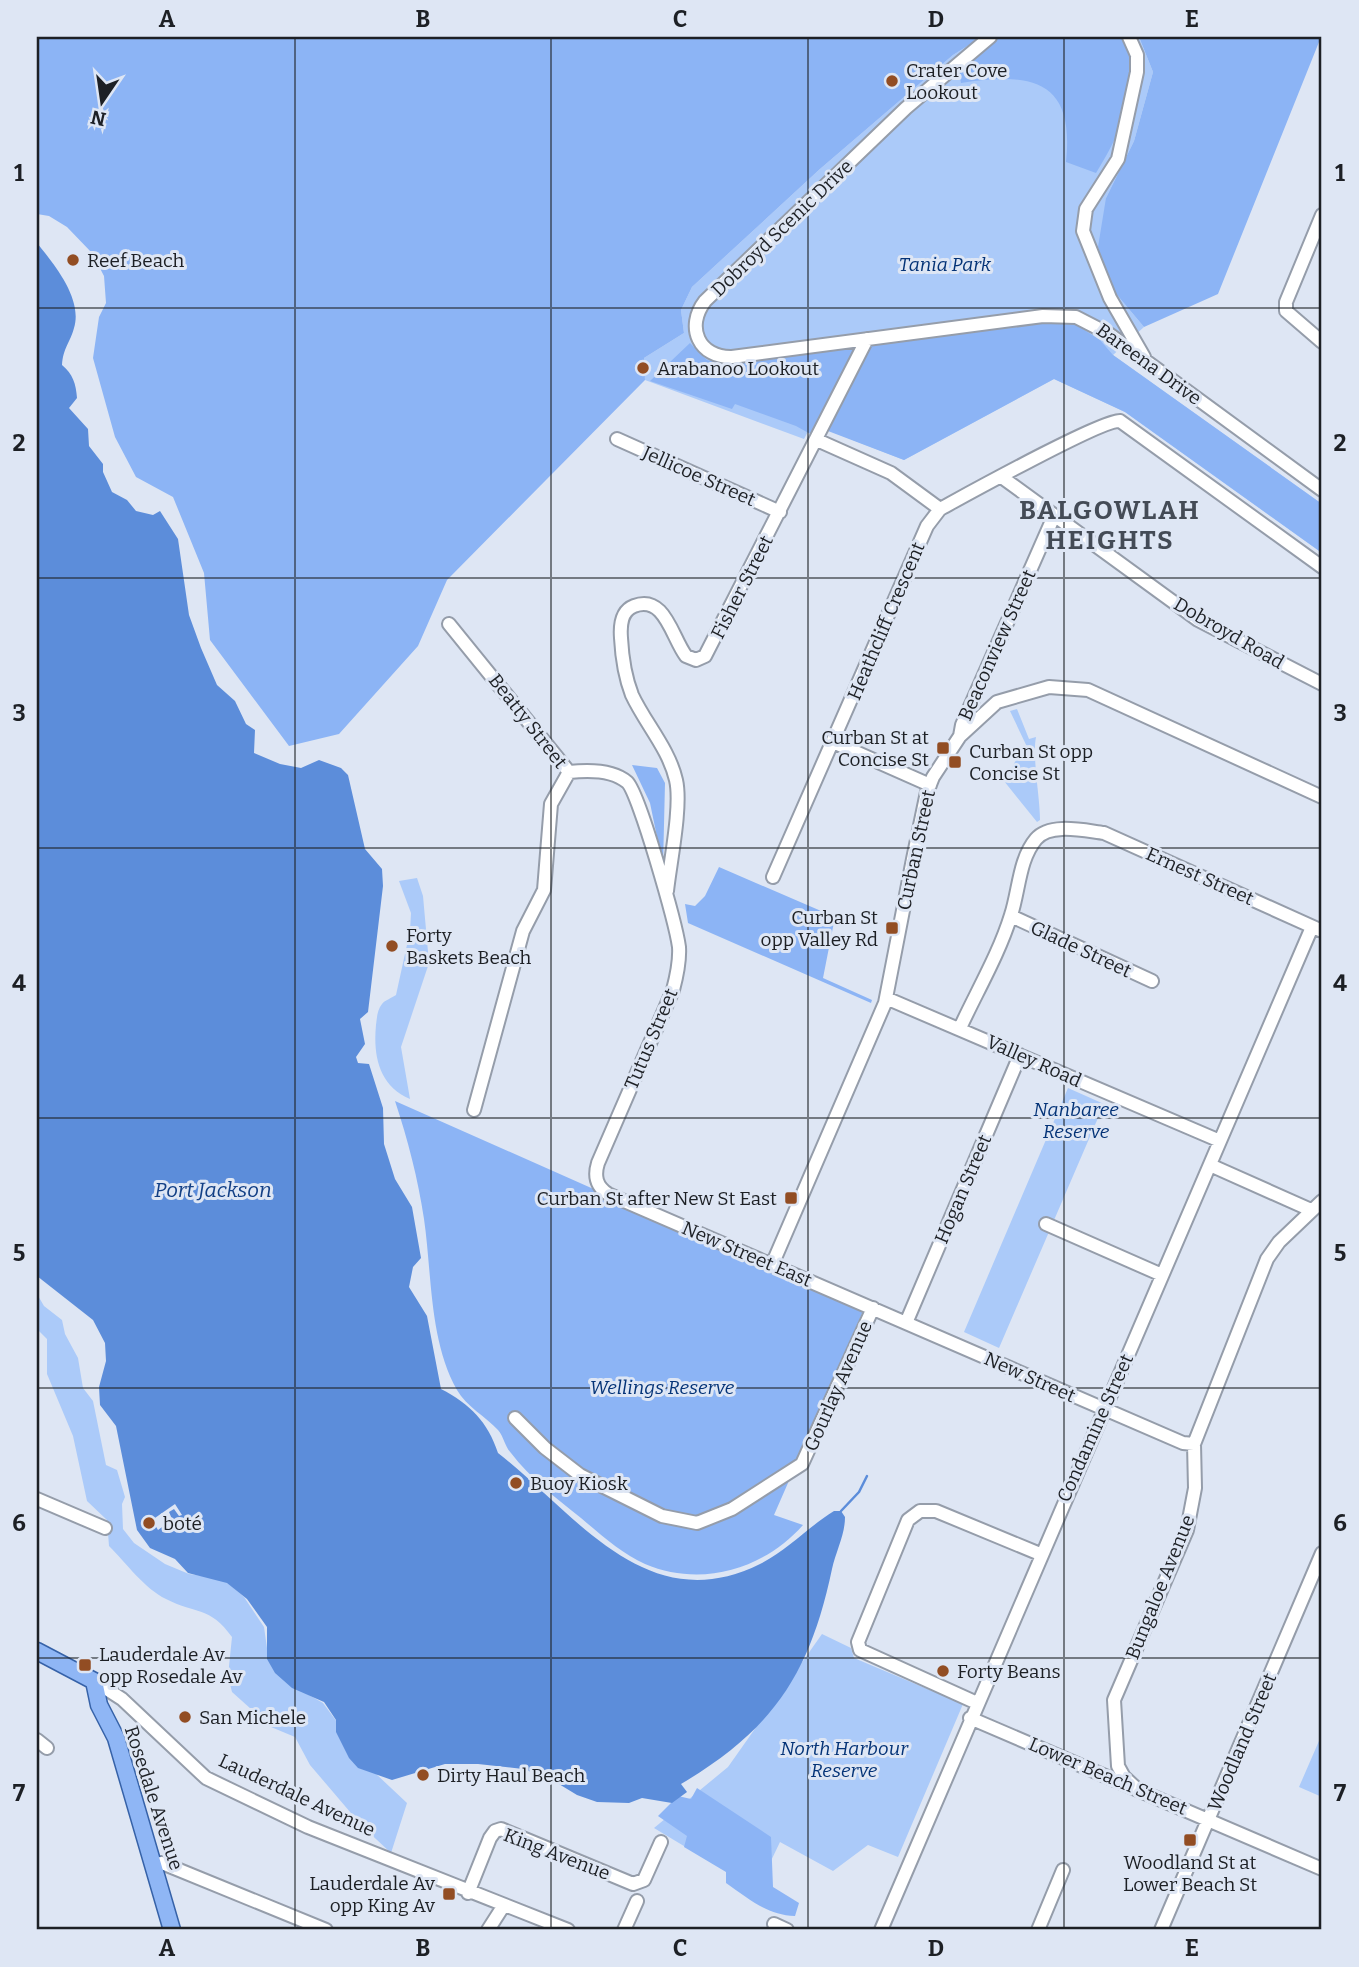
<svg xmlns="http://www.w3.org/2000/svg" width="1359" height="1967" font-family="Bitter,serif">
<rect width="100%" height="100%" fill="#dee6f4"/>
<!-- green -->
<path fill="#abcaf9" d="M982 37H1139L1153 72 1134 141 1106 198 1112 289 1144 327 1113 355 1322 504V553L1125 412 1054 379 904 460 812 424 804 439 645 380 644 358 684 333 681 310 692 287 820 169 953 55Z
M1017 709 1029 739 1036 737C1032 757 1040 797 1040 820L1037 822 1004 781 1019 755 1029 751 1010 711Z
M417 878 423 896 429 963 401 1047 410 1099C379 1086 373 1056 376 1025 377 1018 377 1010 382 1004 385 1000 392 998 396 995L410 931 411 913 399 881Z
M1068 1088 1104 1104 999 1348 964 1332Z
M37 1294 44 1306 62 1320 65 1334 78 1358 83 1388 93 1401 106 1465 117 1470 125 1497 122 1504 123 1529 134 1543 165 1564 189 1574 224 1579 244 1597 264 1627 269 1662 285 1681 323 1703 374 1772 407 1803 391 1853 362 1826 310 1765 295 1737 271 1727 232 1692 228 1676 232 1637C210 1606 195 1614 166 1599 145 1589 126 1563 109 1546L107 1520 87 1501 73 1436 47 1374V1339L37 1329Z
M822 1634 851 1648 854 1658 963 1704 898 1857 868 1845 833 1871 780 1842 757 1890 654 1828 728 1767Z
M1322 1734V1797L1299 1787Z"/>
<!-- forest -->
<path fill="#8cb4f5" d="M37 37H982L953 55 820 169 692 287 681 310 684 333 644 358 645 380 447 580 418 646 339 734 289 746 210 640 204 573 173 497 136 477 115 437 93 358 99 317 106 303 104 276 92 253 67 227 49 216 37 214Z
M997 37H1126C1145 81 1120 135 1096 173L1066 162C1075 79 1031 72 961 83L958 66Z
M1139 37H1321L1218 294 1144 327 1112 289 1098 247 1106 198 1134 141 1153 72Z
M1072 322 1100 340 1113 355 1322 504V553L1125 412 1054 379 904 460 828 431 872 345 1037 323Z
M690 343 707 360 719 363 855 347 858 351 814 436 796 426 735 404 732 409 650 381Z
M632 765 657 768 665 783 663 866 650 803Z
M719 867 835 917 823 978 872 1000 871 1003 688 923 685 904 695 906 705 896Z
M395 1101 864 1309 774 1515 803 1525C764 1569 702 1588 645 1564 622 1554 600 1534 581 1518 557 1499 530 1478 511 1453 505 1447 504 1437 498 1430 486 1417 466 1406 457 1390 429 1340 432 1274 424 1219 418 1179 408 1140 395 1101Z
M697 1788 771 1837 773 1887 799 1903 795 1916C767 1915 749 1899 726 1883V1872L684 1847 687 1836 658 1816 678 1796 691 1799Z"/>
<!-- water -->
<path fill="#5c8dda" d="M37 243C54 264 83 299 74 328 70 343 63 348 62 365 73 374 76 384 77 398L69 408 88 429 89 446 103 464V472L112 492 127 500 136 511 153 515 160 511 178 539 189 615 201 648 217 685 235 701 246 724 255 730 254 753 280 764 301 768 319 760 341 768 348 775 365 849 382 869 383 886 368 1012 360 1019 365 1044 356 1057 358 1063 369 1064 383 1108 384 1144 395 1179 412 1207 421 1258 413 1267 409 1287 427 1316 441 1389C470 1404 488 1422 498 1453 577 1515 647 1620 760 1564 788 1550 808 1527 834 1511H841L845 1517C845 1535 836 1551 832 1569 810 1673 774 1729 681 1784L687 1792 672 1803 642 1798 629 1803 597 1802 577 1795 549 1778 523 1769 478 1764H445L392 1780 358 1768 349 1758 336 1732V1720L324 1702 292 1688 275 1673 267 1659V1627L247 1599 227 1583 188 1573 175 1559 150 1548 137 1530 116 1426 100 1405 99 1387 106 1361 105 1343 93 1320 37 1276Z"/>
<!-- pier -->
<path fill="#dee6f4" d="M175 1504 182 1515 179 1516 174 1509 169 1512 172 1519 167 1516 162 1520 165 1525 158 1530 152 1520Z"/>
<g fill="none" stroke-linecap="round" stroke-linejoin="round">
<!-- stream -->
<path stroke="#5c8dda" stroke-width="2.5" d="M841 1511 859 1492 867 1476"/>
<defs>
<path id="minor" d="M990 37 906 108 705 301C685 327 699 358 732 357L1043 316 1076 317 1109 334 1322 490
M1129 37 1137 55V72L1118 159 1086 209 1083 231 1110 298 1144 357
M1322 215 1286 302V311L1322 342
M617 439 780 512
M817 440 891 473 940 509
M1003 478 1198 620 1322 684
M449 624 569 772 551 804 544 890 523 931 474 1110
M960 736 962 725 1054 516
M833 742 930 785
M569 772C587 770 612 769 627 782 639 792 676 925 679 947 680 962 677 975 673 990L598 1163C594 1176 596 1186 608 1194L1183 1443 1194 1444
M773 877 927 526 940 509C964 496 1103 419 1120 421L1322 567
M667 891C670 863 682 806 676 780 669 749 645 723 632 695 625 677 622 657 621 638 620 625 621 611 634 606 665 594 672 638 686 656L696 660 705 656 867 339
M1011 916 1152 981
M886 998 1220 1141
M960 1028C977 991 999 954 1011 915 1019 891 1019 859 1036 839 1050 822 1086 831 1104 833L1322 931
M1210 1165 1311 1210
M1046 1224 1162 1275
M772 1265 885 1003 913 859 927 792 933 777 960 736 997 702 1049 687 1088 690 1322 797
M906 1323 1020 1055
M515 1418 545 1448 580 1475 662 1516 697 1523 732 1509 802 1464 873 1308
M37 1499 105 1528
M94 1681 122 1699 206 1778 308 1827 568 1930
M977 1703 860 1650 858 1642 908 1520 920 1511H936L1040 1554
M970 1718 1322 1869
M37 1740 47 1748
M1137 1789 1124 1777 1118 1766 1114 1700 1187 1530 1195 1488 1194 1444 1267 1259 1279 1242 1322 1201
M154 1864 162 1863 326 1930
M468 1893 490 1838 495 1831 501 1829 633 1884 644 1880 661 1842
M774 1924 787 1930
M488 1930 504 1905
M624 1930 637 1901
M881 1930 1312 927
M1038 1930 1063 1870
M1161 1930 1322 1553"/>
<path id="major" d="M37 1651 94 1681 99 1705 116 1738 172 1930"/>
</defs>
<!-- minor casing -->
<use href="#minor" stroke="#959daa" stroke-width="16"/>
<!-- major casing -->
<use href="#major" stroke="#3662a8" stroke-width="19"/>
<!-- minor -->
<use href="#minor" stroke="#fff" stroke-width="12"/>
<!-- major -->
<use href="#major" stroke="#8fb6f5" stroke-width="16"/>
</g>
<!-- grid -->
<path fill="none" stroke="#1d2025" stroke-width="2" stroke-opacity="0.55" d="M295 37V1930M551 37V1930M808 37V1930M1064 37V1930M37 308H1322M37 578H1322M37 848H1322M37 1118H1322M37 1388H1322M37 1658H1322"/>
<!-- markers -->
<g fill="#924d23" stroke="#dee6f4" stroke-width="2.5">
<circle cx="892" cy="81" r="7"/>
<circle cx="73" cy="260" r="7"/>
<circle cx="643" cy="368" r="7"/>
<rect x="936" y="741" width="14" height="14" rx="3.5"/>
<rect x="948" y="755" width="14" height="14" rx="3.5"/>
<rect x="885" y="921" width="14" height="14" rx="3.5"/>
<circle cx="392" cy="946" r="7"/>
<rect x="784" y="1191" width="14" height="14" rx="3.5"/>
<circle cx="516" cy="1483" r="7"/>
<circle cx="149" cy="1523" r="7"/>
<rect x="78" y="1658" width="14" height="14" rx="3.5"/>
<circle cx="943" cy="1671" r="7"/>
<circle cx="185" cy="1717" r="7"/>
<circle cx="423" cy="1775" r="7"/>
<rect x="1183" y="1833" width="14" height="14" rx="3.5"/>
<rect x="442" y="1887" width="14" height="14" rx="3.5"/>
</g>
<g text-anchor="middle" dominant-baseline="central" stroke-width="6" stroke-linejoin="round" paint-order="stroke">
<!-- poi labels -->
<g font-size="19" fill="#1d2025" stroke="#dee6f4" text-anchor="start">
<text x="906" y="70">Crater Cove<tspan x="906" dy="22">Lookout</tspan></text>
<text x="87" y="260">Reef Beach</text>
<text x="657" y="368">Arabanoo Lookout</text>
<text x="929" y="737" text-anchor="end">Curban St at<tspan x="929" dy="22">Concise St</tspan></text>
<text x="969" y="751">Curban St opp<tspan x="969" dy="22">Concise St</tspan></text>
<text x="878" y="917" text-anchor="end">Curban St<tspan x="878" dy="22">opp Valley Rd</tspan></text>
<text x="406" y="935">Forty<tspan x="406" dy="22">Baskets Beach</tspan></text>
<text x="777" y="1198" text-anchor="end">Curban St after New St East</text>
<text x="530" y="1483">Buoy Kiosk</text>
<text x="163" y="1523">boté</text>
<text x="99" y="1654">Lauderdale Av<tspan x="99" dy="22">opp Rosedale Av</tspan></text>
<text x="957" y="1671">Forty Beans</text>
<text x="199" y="1717">San Michele</text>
<text x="437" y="1775">Dirty Haul Beach</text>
<text x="1190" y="1862" text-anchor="middle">Woodland St at<tspan x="1190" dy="22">Lower Beach St</tspan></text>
<text x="435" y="1883" text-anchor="end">Lauderdale Av<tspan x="435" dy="22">opp King Av</tspan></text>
</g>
<!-- street labels -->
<g font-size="19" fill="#1d2025" stroke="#dee6f4">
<text transform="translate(782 228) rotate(-44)">Dobroyd Scenic Drive</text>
<text transform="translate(1149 364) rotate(36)">Bareena Drive</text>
<text transform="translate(699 476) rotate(24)">Jellicoe Street</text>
<text transform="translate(742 587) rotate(-63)">Fisher Street</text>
<text transform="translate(886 621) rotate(-67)">Heathcliff Crescent</text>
<text transform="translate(1229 633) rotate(30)">Dobroyd Road</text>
<text transform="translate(997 645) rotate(-66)">Beaconview Street</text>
<text transform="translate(528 721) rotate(52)">Beatty Street</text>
<text transform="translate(916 850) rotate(-78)">Curban Street</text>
<text transform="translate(1200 876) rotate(24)">Ernest Street</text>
<text transform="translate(1081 949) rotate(25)">Glade Street</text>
<text transform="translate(651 1039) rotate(-67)">Tutus Street</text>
<text transform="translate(1034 1061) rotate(24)">Valley Road</text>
<text transform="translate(963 1189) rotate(-67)">Hogan Street</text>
<text transform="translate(747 1254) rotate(23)">New Street East</text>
<text transform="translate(1030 1377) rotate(24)">New Street</text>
<text transform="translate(838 1386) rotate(-66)">Gourlay Avenue</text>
<text transform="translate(1095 1428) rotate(-66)">Condamine Street</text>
<text transform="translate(1160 1587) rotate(-68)">Bungaloe Avenue</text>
<text transform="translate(1242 1742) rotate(-67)">Woodland Street</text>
<text transform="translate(1108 1776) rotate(23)">Lower Beach Street</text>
<text transform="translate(297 1795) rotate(25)">Lauderdale Avenue</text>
<text transform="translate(154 1798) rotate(72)">Rosedale Avenue</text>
<text transform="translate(557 1854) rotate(21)">King Avenue</text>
</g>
<!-- park labels -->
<g font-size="19" font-style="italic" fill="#043377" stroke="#dee6f4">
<text x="945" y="264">Tania Park</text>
<text x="1076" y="1109">Nanbaree<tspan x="1076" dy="22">Reserve</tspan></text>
<text x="662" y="1387">Wellings Reserve</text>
<text x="844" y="1748">North Harbour<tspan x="844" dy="22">Reserve</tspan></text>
</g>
<!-- water labels -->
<g font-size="21" font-style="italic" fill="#123f85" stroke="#dee6f4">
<text x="213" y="1190">Port Jackson</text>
</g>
<!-- district labels -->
<g font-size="26" font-weight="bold" letter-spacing="2" fill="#444b56" stroke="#dee6f4">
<text x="1110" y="510">BALGOWLAH<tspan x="1110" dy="30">HEIGHTS</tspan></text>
</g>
</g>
<!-- border -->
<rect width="1359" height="1967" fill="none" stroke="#dee6f4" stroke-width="77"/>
<!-- north arrow -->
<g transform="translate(102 102) rotate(193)" stroke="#dee6f4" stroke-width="5" paint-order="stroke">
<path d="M0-5L12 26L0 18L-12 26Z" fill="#1d2025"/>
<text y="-10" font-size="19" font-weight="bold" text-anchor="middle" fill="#1d2025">N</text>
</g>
<rect x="38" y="38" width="1282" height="1890" fill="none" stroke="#1d2025" stroke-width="2.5"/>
<g font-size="23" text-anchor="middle" font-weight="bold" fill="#1d2025">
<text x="167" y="27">A</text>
<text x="423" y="27">B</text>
<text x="680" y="27">C</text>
<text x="936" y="27">D</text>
<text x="1192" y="27">E</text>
<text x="19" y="181">1</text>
<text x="1340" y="181">1</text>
<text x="19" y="451">2</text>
<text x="1340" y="451">2</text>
<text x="19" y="721">3</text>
<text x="1340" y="721">3</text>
<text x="19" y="991">4</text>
<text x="1340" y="991">4</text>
<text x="19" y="1261">5</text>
<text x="1340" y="1261">5</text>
<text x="19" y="1531">6</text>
<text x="1340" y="1531">6</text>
<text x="19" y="1801">7</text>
<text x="1340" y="1801">7</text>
<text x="167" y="1956">A</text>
<text x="423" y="1956">B</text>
<text x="680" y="1956">C</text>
<text x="936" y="1956">D</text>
<text x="1192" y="1956">E</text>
</g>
</svg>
